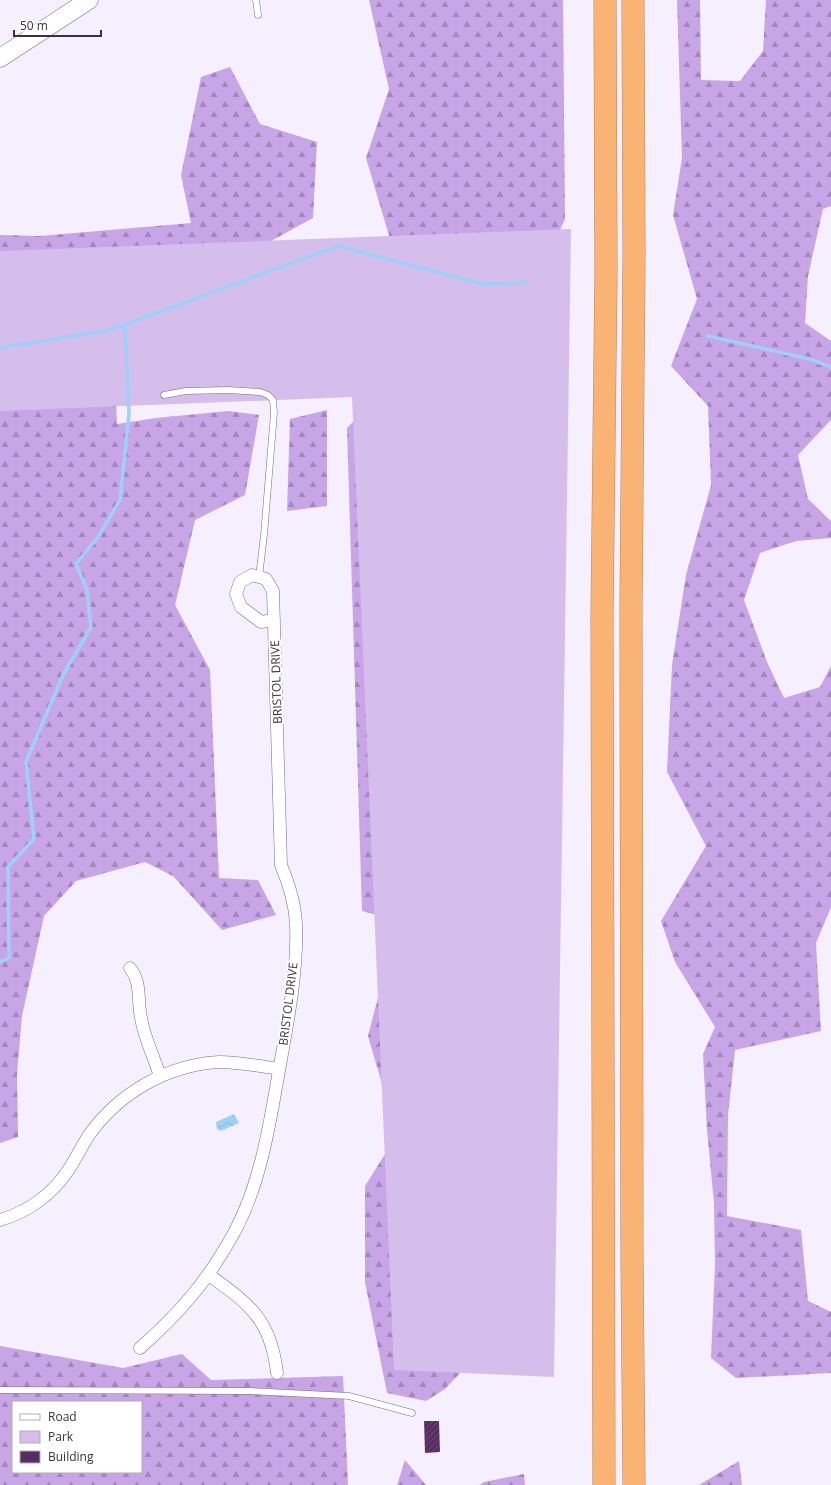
<svg xmlns="http://www.w3.org/2000/svg" width="831" height="1485" font-family="'Open Sans',sans-serif">
<defs>
<pattern id="forest-firs" width="22" height="20" patternUnits="userSpaceOnUse"><rect width="22" height="20" fill="#c8a5e7"/><path d="M5 1l3.5 6h-7zM16 11l3.5 6h-7z" fill="#a387bc"/></pattern>
<pattern id="water-waves" width="16" height="10" patternUnits="userSpaceOnUse"><rect width="16" height="10" fill="#9ed1fa"/><path d="M0 5q4-4 8 0t8 0" fill="none" stroke="#89b4d7"/></pattern>
<pattern id="building-hatch" width="6" height="6" patternUnits="userSpaceOnUse"><rect width="6" height="6" fill="#562e63"/><path d="M-1 1l2-2M0 6l6-6M5 7l2-2" fill="none" stroke="#6c4c76"/></pattern>
</defs>
<rect width="100%" height="100%" fill="#f6effe"/>
<!-- forest -->
<path fill="url(#forest-firs)" fill-rule="evenodd" d="M369 0H563L565 219 549 254 483 1349 445 1389 426 1401 387 1393 365 1282V1186L397 1135 368 1036 398 921 362 911 347 428 399 375 393 249 366 158 389 89Z
M677 0H700L701 80 740 81 763 51 766 0H831V206L823 209 808 276 805 323 831 341V420L798 455 808 499 831 521V538L796 541 760 553 744 600 767 662 784 698 820 687 831 666V907L816 943 821 1031 735 1050 728 1115 727 1216 801 1230 808 1301 831 1312V1373L736 1378 711 1358 715 1265 714 1203 707 1130 703 1054 715 1027 675 962 661 921 706 846 667 772 672 665 686 575 711 485 708 406 671 366 697 299 673 215 682 158Z
M230 67 260 124 317 142 313 218 229 264 0 333V235L40 236 191 223 181 175 201 77Z
M114 353 117 424 156 418 228 411 259 415 245 495 195 520 175 605 210 670 219 878 258 880 276 915 222 930 173 876 145 862 76 881 44 916 22 1016 17 1074 18 1137 0 1143V370Z
M327 410V506L287 511 290 419Z
M0 1346 123 1368 182 1354 211 1380 343 1376 348 1485H0ZM13 1402H141V1472H13Z
M405 1460 426 1485H397Z
M739 1461 742 1485H699Z
M524 1474 525 1485H479L484 1482Z"/>
<!-- park -->
<path fill="#d6beec" d="M571 229 554 1377 394 1370 352 397 0 411V251Z"/>
<!-- water -->
<path fill="url(#water-waves)" d="M234 1114 239 1123 221 1131 217 1129 216 1122Z"/>
<g fill="none" stroke-linecap="round" stroke-linejoin="round">
<!-- stream -->
<path stroke="#9ed1fa" stroke-width="3.5" d="M708 336 810 359 831 367
M0 347 25 344 110 330 338 246 482 284 528 282
M0 962 9 958 8 867 34 839 26 762 63 675 91 627 87 590 76 564 98 537 120 500 129 414 125 324"/>
</g>
<!-- building -->
<path fill="url(#building-hatch)" d="M424 1421H439L440 1452 425 1453Z"/>
<g fill="none" stroke-linecap="round" stroke-linejoin="round">
<defs>
<path id="lane" d="M256 0 258 15
M164 395 186 391 228 390 260 392 268 395 273 400 274 413 264 535 259 577
M0 1390 249 1391 349 1396 412 1413"/>
<path id="street" d="M130 968C142 983 137 999 141 1018 144 1037 154 1057 160 1076
M0 1220C28 1212 53 1194 69 1169 76 1158 82 1146 89 1135 119 1093 167 1065 219 1062 239 1062 259 1066 279 1069
M209 1275C249 1304 271 1319 277 1373
M140 1348C181 1312 209 1279 235 1231 262 1180 270 1121 280 1065 288 1021 298 968 296 924 295 903 289 884 281 865L273 591 266 579 252 575 240 582 236 594 241 607 261 622 274 620"/>
<path id="secondary" d="M0 58 89 0"/>
<path id="highway" d="M633 0 634 255 631 609 632 1258 634 1485
M604 1485 602 615 606 272 605 0"/>
</defs>
<!-- lane casing -->
<use href="#lane" stroke="#766b81" stroke-width="7"/>
<!-- street casing -->
<use href="#street" stroke="#766b81" stroke-width="13"/>
<!-- secondary casing -->
<use href="#secondary" stroke="#766b81" stroke-width="19"/>
<!-- highway casing -->
<use href="#highway" stroke="#b58661" stroke-width="23"/>
<!-- lane -->
<use href="#lane" stroke="#fff" stroke-width="6"/>
<!-- street -->
<use href="#street" stroke="#fff" stroke-width="12"/>
<!-- secondary -->
<use href="#secondary" stroke="#fff" stroke-width="18"/>
<!-- highway -->
<use href="#highway" stroke="#f9b375" stroke-width="22"/>
</g>
<g text-anchor="middle" dominant-baseline="central" stroke-width="4" stroke-linejoin="round" paint-order="stroke">
<!-- street labels -->
<g font-size="12" fill="#37323c" stroke="#fff">
<text transform="translate(276 682) rotate(-92)">BRISTOL DRIVE</text>
<text transform="translate(288 1004) rotate(-83)">BRISTOL DRIVE</text>
</g>
</g>
<!-- legend -->
<rect x="12" y="1401" width="130" height="72" fill="#ffffff" stroke="#afadb1"/>
<rect x="20" y="1414" width="20" height="6" fill="#ffffff" stroke="#afadb1"/>
<text x="48" y="1421" font-size="12" fill="#37323c">Road</text>
<rect x="20" y="1431" width="20" height="12" fill="#d6beec" stroke="#afadb1"/>
<text x="48" y="1441" font-size="12" fill="#37323c">Park</text>
<rect x="20" y="1451" width="20" height="12" fill="#562e63" stroke="#afadb1"/>
<text x="48" y="1461" font-size="12" fill="#37323c">Building</text>
<!-- scale -->
<path d="M14 30v6h87v-6" fill="none" stroke="#37323c" stroke-width="2"/>
<text x="20" y="30" font-size="12" fill="#37323c" stroke="#ffffff" stroke-width="3" paint-order="stroke">50 m</text>
</svg>
